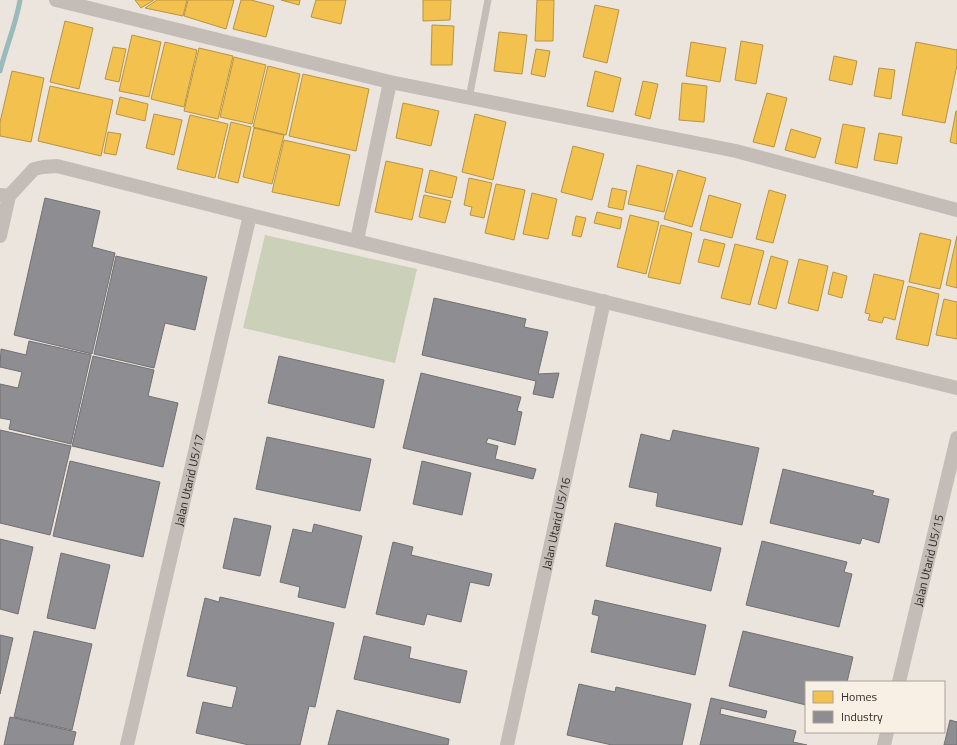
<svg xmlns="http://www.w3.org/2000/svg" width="957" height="745" font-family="'Titillium Web',sans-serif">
<rect width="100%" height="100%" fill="#ebe5de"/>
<!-- green -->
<path fill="#cbd0b9" d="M265 235 417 269 395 363 243 328Z"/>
<!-- homes -->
<path fill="#f2c14e" stroke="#b99442" d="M135 0H154L141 8Z
M157 0H187L183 16 145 8Z
M188 0H234L226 29 184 16Z
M241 0H251L274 6 266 37 233 29Z
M281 0H300L299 5Z
M316 0H346L341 24 311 17Z
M423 0H451L450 20 423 21Z
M537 0H554L553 41H535Z
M595 5 619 10 607 63 583 57Z
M65 21 93 28 79 89 50 82Z
M432 25 454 26 452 65H431Z
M499 32 527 35 522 74 494 71Z
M132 35 161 42 149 97 119 91Z
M741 41 763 45 756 84 735 80Z
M165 42 197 50 184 107 151 99Z
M691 42 726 48 720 82 686 76Z
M916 42 957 50V65L945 123 902 115Z
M113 47 126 49 119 82 105 79Z
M199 48 233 56 218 119 184 111Z
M536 49 550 51 545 77 531 74Z
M834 56 857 61 852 85 829 80Z
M234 57 266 65 252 124 220 117Z
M268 66 300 74 286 135 253 127Z
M879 68 895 70 891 99 874 96Z
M12 71 44 78 31 142 0 136V122Z
M595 71 621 78 613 112 587 106Z
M303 74 369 89 356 151 289 136Z
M643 81 658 84 650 119 635 115Z
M682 83 707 86 704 122 679 120Z
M50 86 113 100 101 156 38 141Z
M767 93 787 98 774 147 753 142Z
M120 97 148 104 145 121 116 114Z
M403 103 439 111 431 146 396 138Z
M956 111H957V144L950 142Z
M154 114 182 120 174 155 146 148Z
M475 114 506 122 493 180 462 172Z
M190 115 228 124 215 178 177 169Z
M231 122 251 127 238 183 218 178Z
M843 124 865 128 857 168 835 163Z
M254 128 284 135 272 184 243 177Z
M791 129 821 138 815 158 785 150Z
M108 132 121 134 116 155 104 153Z
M879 133 902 137 897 164 874 160Z
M284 140 350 155 339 206 272 192Z
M573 146 604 154 592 200 561 192Z
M386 161 423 169 412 220 375 212Z
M637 165 673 174 664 212 628 204Z
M430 170 457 177 452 198 425 192Z
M678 170 706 178 692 227 664 219Z
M469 178 492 183 484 218 470 215 472 207 464 205Z
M496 184 525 190 514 240 485 233Z
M612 188 627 191 623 210 608 207Z
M769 190 786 195 773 243 756 239Z
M532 193 557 199 548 239 523 234Z
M424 195 451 201 445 223 419 217Z
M709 195 741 204 732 238 700 230Z
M597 212 622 218 620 229 594 223Z
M630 215 659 222 646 274 617 267Z
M576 216 586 218 581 237 572 235Z
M661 225 692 233 680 284 648 277Z
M920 233 951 240 940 289 909 282Z
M957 236V288L946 285Z
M704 239 725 244 719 267 698 262Z
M735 244 764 251 750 305 721 298Z
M771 256 788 261 776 309 758 304Z
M799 259 828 266 818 311 788 303Z
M833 272 847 276 842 298 828 294Z
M874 274 904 281 895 320 884 317 882 323 868 320 870 314 865 313Z
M908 286 939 294 928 346 896 339Z
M944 299 957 302V339L936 335Z"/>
<!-- industry -->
<path fill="#8d8d92" stroke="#727072" d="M45 198 100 211 92 247 115 253 92 354 14 335Z
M116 256 207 277 195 330 165 323 154 368 94 354Z
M434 298 526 319 524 327 548 332 538 374 559 373 553 398 533 394 536 381 422 355Z
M29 341 91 355 71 444 9 429 11 420 0 418V384L18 388 22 372 0 367 1 349 26 355Z
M93 356 154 370 148 396 178 403 163 467 72 446Z
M279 356 384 380 374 428 268 403Z
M421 373 521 397 517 411 522 412 515 445 488 438 486 443 498 446 495 459 536 469 533 479 403 448Z
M0 430 71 446 50 535 0 523Z
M673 430 759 448 742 525 656 506 658 493 629 487 641 434 670 441Z
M267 437 371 459 360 511 256 489Z
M70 461 160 482 143 557 53 536Z
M422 461 471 473 462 515 413 504Z
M783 469 874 491 872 495 889 499 879 543 862 538 860 544 770 523Z
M234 518 271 526 260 576 223 568Z
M615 523 721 548 711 591 606 566Z
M314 524 362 536 345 608 298 597 300 587 280 582 293 529 312 533Z
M0 539 33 547 18 614 0 609Z
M762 541 847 562 844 572 852 574 839 627 746 605Z
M393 542 413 547 411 555 492 574 489 586 470 582 461 622 427 614 424 625 376 614Z
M61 553 110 565 95 629 47 618Z
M220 597 334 623 315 707 309 706 300 745H249L196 733 203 702 232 708 237 687 187 676 205 598 219 602Z
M595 600 706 625 695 675 591 652 599 616 592 614Z
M34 631 92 644 72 730 14 717Z
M743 631 853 657 847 682H806V705L729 686Z
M0 635 13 638 0 694Z
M364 636 411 647 409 658 467 671 460 703 354 679Z
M579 684 615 692 616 687 691 704 682 745H612L567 735Z
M711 698 767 711 765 718 721 708 720 714 796 731 793 742 807 745H700Z
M337 710 449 739 448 745H328Z
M10 717 76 732 73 745H4Z
M950 720 957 722V745H944Z"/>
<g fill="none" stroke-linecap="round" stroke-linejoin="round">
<!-- stream -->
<path stroke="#9bbbbb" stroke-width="5" d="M0 71C6 47 16 24 20 0"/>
<!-- service -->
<path stroke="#c4bdb7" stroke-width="7" d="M469 98 488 0"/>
<!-- minor -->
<g stroke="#c4bdb7" stroke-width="14">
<path d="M56 0 390 82 736 151 957 210"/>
<path d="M9 196 34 169 43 167 57 166 250 215 957 388"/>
<path d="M0 236 9 196 0 195"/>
<path d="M357 240 390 82"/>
<path id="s1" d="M899 682 957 438"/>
<path id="s2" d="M127 745 250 215"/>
<path id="s3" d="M507 745 604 301"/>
<path d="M884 745 887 732"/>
</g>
</g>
<g text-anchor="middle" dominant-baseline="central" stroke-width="4" stroke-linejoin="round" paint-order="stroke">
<!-- street labels -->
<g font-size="12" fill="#342b26" stroke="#f8f0e5">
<text stroke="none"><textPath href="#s2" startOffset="272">Jalan Utarid U5/17</textPath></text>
<text stroke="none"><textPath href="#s3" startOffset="227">Jalan Utarid U5/16</textPath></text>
<text stroke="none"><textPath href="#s1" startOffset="125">Jalan Utarid U5/15</textPath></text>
</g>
</g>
<!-- legend -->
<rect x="805" y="681" width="140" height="52" fill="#f8f0e5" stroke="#aaa199"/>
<rect x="813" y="691" width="20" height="12" fill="#f2c14e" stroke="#aaa199"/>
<text x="841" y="701" font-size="12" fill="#342b26">Homes</text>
<rect x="813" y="711" width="20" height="12" fill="#8d8d92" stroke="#aaa199"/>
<text x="841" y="721" font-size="12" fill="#342b26">Industry</text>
</svg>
